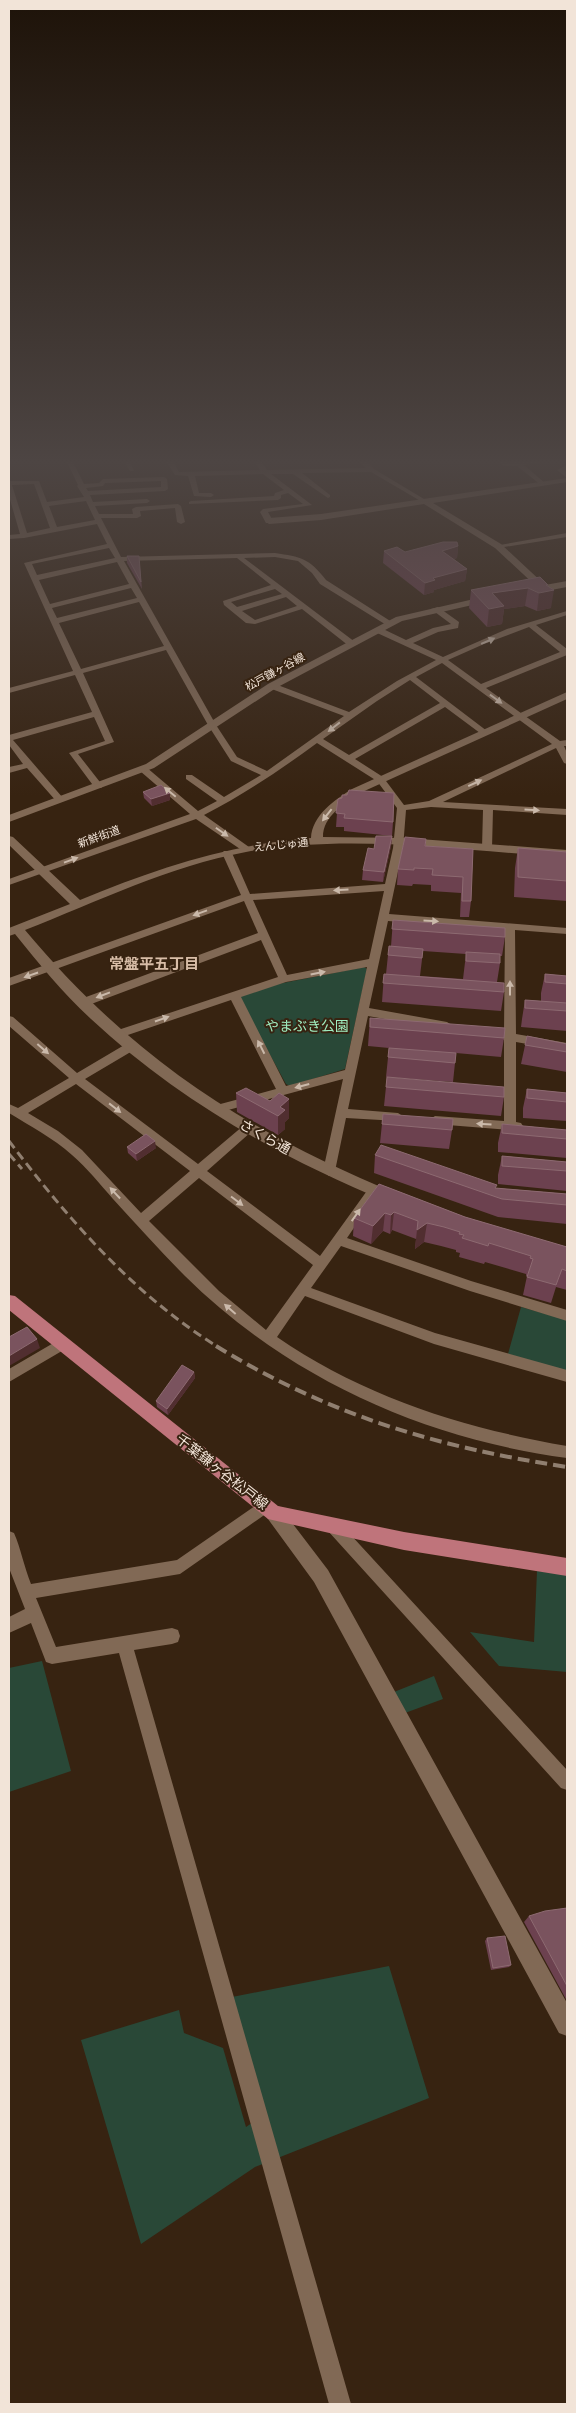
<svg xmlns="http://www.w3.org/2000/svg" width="576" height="2413" font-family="'Nunito Sans','Noto Sans JP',sans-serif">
<rect width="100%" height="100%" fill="#372311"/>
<!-- green -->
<path fill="#294837" d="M364 967 367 969 345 1069 290 1086 286 1084 239 998 241 996 278 984Z
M521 1307 567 1320V1371L508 1354Z
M537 1571 567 1575V1672L499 1666 470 1632 534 1642Z
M42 1661 71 1771 9 1792V1668Z
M434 1676 443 1699 405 1713 394 1692Z
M389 1966 429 2098 255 2167 141 2244 81 2040 179 2010 184 2033 223 2048 246 2127 261 2117 227 1998Z"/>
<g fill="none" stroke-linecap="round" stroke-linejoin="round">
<!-- street -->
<path fill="#816955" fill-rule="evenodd" d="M65 458H107L73 462 84 484 99 483 103 479 164 477 167 479 168 489 165 491 90 495 93 502 147 499 150 501 147 503 95 506 99 514H133L132 509 136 507 178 504 181 506 185 522 181 524 177 522 175 508 140 511 141 516 137 518H101L121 557 275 553C301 557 309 558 326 580L395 624 388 626 320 584 312 573 298 561 275 557 244 558 355 642V646H349L302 609 255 624 246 623 224 605 223 601 271 585 237 558 124 561 216 725 237 757 267 771 344 716 269 688V684H275L349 712 397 681 436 660 375 632V628H381L406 640 433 628 451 624 431 609 438 607 459 622 458 628 438 632 413 643 443 657 507 629 567 611V615L536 625 567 649V655L486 688 560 741 567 740V746H564L567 753V764L564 763 556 748 443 802 567 809V815L493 810 492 848 487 851 482 848 483 810 431 807 406 810 403 848 389 914 567 928V934L515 930 516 1034 567 1043V1051L516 1042V1122L521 1123 523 1126 521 1129 510 1130 435 1124 429 1120 435 1116 504 1121V1040L485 1036 483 1033 489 1029 504 1032 505 930 388 921 369 1008 447 1022 453 1026 447 1030 368 1016 348 1109 398 1113 404 1117 398 1121 346 1118 335 1171 329 1176 323 1171 343 1079 217 1113 211 1109 213 1106 276 1089 231 1000 116 1039 110 1035 112 1032 278 977 261 940 86 1006 82 1007 77 1003 78 1000 258 933 244 901 9 986V978L241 895 222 853 224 851H230L232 853 250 894 385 884 393 848 397 808 377 781 317 743C280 770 245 794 204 815L249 847V851H243L196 819 9 885V879L190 814 140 771V767H146L198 811 217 801 186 779V775H192L224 797 261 775 231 761 208 725 166 650 83 673 114 742 78 754 103 786 101 788H95L69 753 105 741 94 717 13 740 63 798V802H57L27 768 9 773V767L23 764 9 745V735L92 712 75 675 9 693V688L73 671 24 563 107 544 97 524 24 538 9 539V535L20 534 9 496V481H39L47 502 84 497 77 486 78 485ZM161 481V487L88 491 86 488 103 486 105 483ZM34 484 50 528 27 533 12 485ZM86 501 95 520 57 527 49 506ZM109 548 115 558 37 575 32 564ZM117 562 129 584 50 604 39 580ZM131 588 137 598 57 618 52 608ZM275 589 282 594 237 607 231 602ZM286 597 297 606 255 620 242 611ZM139 602 164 646 81 669 59 623ZM529 627 560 652 481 684 448 660 484 644ZM442 663 552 744 429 801 404 805 383 777 355 759 445 707 480 733 487 731 416 677ZM410 680 440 703 349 755 323 739 377 701ZM384 891 369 959 287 975 253 900ZM367 967 345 1070 286 1086 241 997 286 982Z
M122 458H129L134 471H130Z
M164 458H171L179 472 260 470 252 458H259L267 470 366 468 357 458H364L374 469 429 502 424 503 371 472 302 473 330 495V497L328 498 293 474H271L312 505 268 512 273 521 269 523H266L260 512 263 509 303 504 288 493 281 495V498L278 500 189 504V502L191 501 274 496 275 493 284 490 263 474 195 476 199 493H211L214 495 211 497 194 496 188 476 175 475Z
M496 458H503L507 463 541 458 542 462 524 465 546 484 541 485 517 466H503Z
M567 465V469L565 470 567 473V478L557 470Z
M567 533V537L498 548 494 546Z
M9 1016 13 1017 77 1073 126 1044H134L136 1047 134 1050 85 1079 198 1164 243 1126H251L253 1129 251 1132 207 1171 320 1256 369 1188H377L379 1191 347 1238 471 1281 567 1310V1321L470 1291 341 1246 311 1288 435 1333 567 1370V1382L434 1344 305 1296 277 1337C364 1397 463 1428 567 1446V1458C424 1439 288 1378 185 1276 160 1251 137 1225 113 1199 100 1184 87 1168 72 1155 53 1138 30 1126 9 1113V1104L18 1108 69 1078 9 1026ZM76 1084 190 1171 141 1213 82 1150 58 1131 28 1113ZM199 1178 313 1265 266 1330 219 1291 149 1221Z
M62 1338 67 1340 69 1344 67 1348 9 1382V1369Z
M265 1499 270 1501 272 1506 270 1511 180 1574 36 1598 56 1647 172 1628 178 1630 180 1636 178 1642 172 1644 134 1650 351 2404H329L119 1653 52 1664 46 1662 31 1623 9 1633V1617L25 1609 9 1568V1531L14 1533C21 1549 24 1567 31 1584L177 1560Z
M333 1519 338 1521 567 1770V1790L561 1788 328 1531 325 1526 328 1521Z"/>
<!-- secondary -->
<path fill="#816955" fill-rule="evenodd" d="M567 478V482L433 503 501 544 545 585 567 581V587L530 594 525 591 527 589 537 587 495 548 424 504 321 520 269 524 265 521 269 518 321 514Z
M487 596 490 597V601L402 621 276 688 154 768 9 822V815L146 764 268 684 396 617Z
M567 692V699L360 793C344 804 323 816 323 837L406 838 567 850V857C460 851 353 833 246 852 169 866 97 902 25 930 132 1058 245 1131 398 1194L400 1198 398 1202H388C279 1157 178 1100 91 1019 63 993 39 964 15 934L9 936V928L70 904 9 845V836L13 837 80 900C155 869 230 844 311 838 312 815 335 800 352 789Z
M274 1505 280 1507 328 1570 567 2003V2036L559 2033 314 1582 268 1519 265 1513 268 1507Z"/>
<!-- primary -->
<path fill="#bf747b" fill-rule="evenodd" d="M9 1295 15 1296 278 1506 404 1532 567 1558V1576L404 1550 268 1519 9 1310Z"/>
<!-- rail-far1 -->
<path stroke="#907f70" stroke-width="3" stroke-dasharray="9 5" stroke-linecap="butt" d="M9 1141C68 1219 134 1295 218 1347
M9 1154 22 1169"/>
<!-- rail -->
<path stroke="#907f70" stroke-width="4" stroke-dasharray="12 6" stroke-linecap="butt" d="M216 1346C329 1415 436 1447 567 1467"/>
</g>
<!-- wall -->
<path fill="#6c414f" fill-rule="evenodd" d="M458 546 457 558 454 559 467 569 465 581 434 590V592L424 595 383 563 384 551 405 552Z
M127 556H139L142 589 127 563Z
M548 586 551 608 537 611 525 606 504 609 502 624 487 627 469 608 471 590Z
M143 792 170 793V800L152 806 144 798Z
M338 799 393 822 392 836 344 831V827H336Z
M392 836 391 846 383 882 362 880 363 870 374 849Z
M426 839V846L473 849 471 901 469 917H460L461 893 431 891V885L413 884 412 886 397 885 398 869Z
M518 848 567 852V901L514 897 515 868Z
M393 920 505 937 502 956H500V963L497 982 504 992 501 1011 382 1002 384 974H386L388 955 391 946ZM423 951 466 954 463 979 420 976Z
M545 974 567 976V1031L521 1027 522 1019 525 1000 541 1001V993Z
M370 1018 504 1038 501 1057 456 1053 455 1063 453 1082 386 1077 389 1048 368 1046Z
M527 1036 567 1044V1072L521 1064Z
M387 1077 504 1097 501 1116 384 1106Z
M527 1089 567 1093V1121L523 1118V1108Z
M236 1093 270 1101 289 1099V1118L285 1122V1129L278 1135 237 1112Z
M383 1114 452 1130 449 1149 380 1143Z
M502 1124 567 1130V1158L498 1152V1143Z
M127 1147 156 1148 137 1161 128 1153Z
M375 1155 496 1188 567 1194V1224L498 1217 374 1173Z
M502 1156 567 1162V1191L498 1184V1175Z
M379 1184 465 1217 567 1247V1290L556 1287 551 1303 523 1295 527 1276H526V1274L485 1262 484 1264 459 1257 460 1253 456 1252V1250L441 1246 424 1242 415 1249 416 1239 392 1230 390 1234 383 1231 371 1244 353 1236 354 1218Z
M194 1372 195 1378 168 1415 157 1407 156 1401Z
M567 1908V2001L524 1922 529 1916Z
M487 1938 511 1965 509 1967 491 1970 485 1941Z"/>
<!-- shaded-wall -->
<path fill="#512e30" d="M458 546 457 558 441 563 442 551Z
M467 569 465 581 434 590V592L424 595 425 583 433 578Z
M546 585H548L547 591 554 590 551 608 537 611 539 593Z
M528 588 525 606 504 609 502 624 487 627 489 609 492 593Z
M170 793V800L152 806 151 799Z
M392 836 391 846 383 882 384 872Z
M289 1099V1118L285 1122V1129L278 1135V1116L280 1107Z
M155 1141 156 1148 137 1161 136 1154Z
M394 1212 392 1230 390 1234 391 1215Z
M385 1213 383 1231 371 1244 373 1226Z
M427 1223 424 1242 415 1249 417 1230Z
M37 1339 40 1348 9 1366V1356Z
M194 1372 195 1378 168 1415 167 1409Z"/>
<!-- building -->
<path fill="#7a535e" stroke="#8d6a71" d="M443 542H457L458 546 442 551 467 569 433 578 435 580 425 583 384 551 397 547 405 552Z
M127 556H139L141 582Z
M540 577 548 585H546L554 590 539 593 528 588 492 593 504 606 489 609 471 590Z
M161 785 170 793 151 799 143 792Z
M349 790 394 793 393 822 344 818 345 814 336 813 338 799 342 798V795H347Z
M376 836H392L384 872 363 870 368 848 374 849Z
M405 837 426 839 425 846 473 849 471 901H462L463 877 432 875 433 869 414 868V870L398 869Z
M518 848 567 852V881L518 877Z
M393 920 505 928V937L392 929Z
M389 946 423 949 422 958 388 955Z
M466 952 500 954V963L466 961Z
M384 974 504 983V992L383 983Z
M545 974 567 976V984L545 982Z
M525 1000 567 1003V1011L525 1008Z
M370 1018 505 1028 504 1038 370 1027Z
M527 1036 567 1044V1052L525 1045Z
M389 1048 456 1053 455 1063 388 1057Z
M387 1077 504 1087V1097L386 1087Z
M246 1088 270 1101 279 1093 289 1099 280 1107 285 1110 278 1116 236 1093Z
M527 1089 567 1093V1102L527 1098Z
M383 1114 453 1119 452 1130 382 1124Z
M502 1124 567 1130V1139L502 1133Z
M146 1134 155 1141 136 1154 127 1147Z
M381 1145 497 1185 495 1188 567 1194V1205L502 1199 375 1155Z
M502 1156 567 1162V1171L502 1166Z
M379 1184 465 1217 567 1247V1271L562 1269 556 1285 527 1277 533 1259 530 1258 531 1256 489 1243 488 1246 462 1238 464 1235 459 1234 460 1232 444 1227 427 1223 417 1230 418 1221 394 1212 391 1215 385 1213 373 1226 354 1218Z
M27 1327 37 1339 9 1356V1337Z
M182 1365 194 1372 167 1409 156 1401Z
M567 1908V1986L529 1916 545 1911Z
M505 1936 511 1965 493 1968 487 1938Z"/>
<!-- one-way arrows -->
<defs><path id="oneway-solid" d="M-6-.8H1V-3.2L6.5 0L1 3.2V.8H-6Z" transform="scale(1.25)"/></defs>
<g fill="#cab9aa">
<use href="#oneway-solid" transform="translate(488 641) rotate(-23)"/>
<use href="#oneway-solid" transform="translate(496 699) rotate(36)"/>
<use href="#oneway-solid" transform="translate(334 727) rotate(142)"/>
<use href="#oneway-solid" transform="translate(475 783) rotate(-25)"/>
<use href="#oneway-solid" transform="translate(170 792) rotate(-140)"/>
<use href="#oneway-solid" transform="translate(532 810) rotate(4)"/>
<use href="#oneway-solid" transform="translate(327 815) rotate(128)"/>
<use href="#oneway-solid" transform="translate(222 832) rotate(35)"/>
<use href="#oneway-solid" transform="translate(71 860) rotate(-20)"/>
<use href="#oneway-solid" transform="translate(341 890) rotate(176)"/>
<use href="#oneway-solid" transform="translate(200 913) rotate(160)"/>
<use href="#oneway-solid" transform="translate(431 921) rotate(4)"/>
<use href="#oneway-solid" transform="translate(318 973) rotate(-11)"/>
<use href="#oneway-solid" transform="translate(31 975) rotate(161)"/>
<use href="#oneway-solid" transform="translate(510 988) rotate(-90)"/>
<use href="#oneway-solid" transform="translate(103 995) rotate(159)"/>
<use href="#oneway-solid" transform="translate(162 1019) rotate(-19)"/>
<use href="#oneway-solid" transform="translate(261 1047) rotate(-117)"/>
<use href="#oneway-solid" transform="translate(43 1049) rotate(41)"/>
<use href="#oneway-solid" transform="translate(302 1086) rotate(165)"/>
<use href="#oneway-solid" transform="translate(115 1108) rotate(38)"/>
<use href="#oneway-solid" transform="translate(484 1124) rotate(-176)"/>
<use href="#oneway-solid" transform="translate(115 1193) rotate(-133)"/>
<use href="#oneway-solid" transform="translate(237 1201) rotate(37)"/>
<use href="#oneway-solid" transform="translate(356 1215) rotate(-55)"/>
<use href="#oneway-solid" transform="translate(230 1309) rotate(-139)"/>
</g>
<!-- sky -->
<linearGradient id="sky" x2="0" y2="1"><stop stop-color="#1e1309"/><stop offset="0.58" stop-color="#4d4543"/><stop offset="1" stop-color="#4d4543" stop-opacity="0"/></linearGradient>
<rect width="576" height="796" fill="url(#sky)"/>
<g text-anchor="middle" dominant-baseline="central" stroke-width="4" stroke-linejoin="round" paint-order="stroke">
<!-- far-street labels -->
<g font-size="11" fill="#f2e4d8" stroke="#372311">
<text transform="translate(275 672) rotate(-29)">松戸鎌ヶ谷線</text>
<text transform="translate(99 837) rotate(-20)">新鮮街道</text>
<text transform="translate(281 845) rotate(-6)">えんじゅ通</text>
</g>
<!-- park labels -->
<g font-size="14" fill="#a0edc0" stroke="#372311">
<text x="307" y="1026">やまぶき公園</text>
</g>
<!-- street labels -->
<g font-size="14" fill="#f2e4d8" stroke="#372311">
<text transform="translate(265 1137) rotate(29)">さくら通</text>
<text transform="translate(222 1472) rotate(38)">千葉鎌ヶ谷松戸線</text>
</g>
<!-- neighbourhood labels -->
<g font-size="15" font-weight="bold" fill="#d9bea8" stroke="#372311">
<text x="154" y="964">常盤平五丁目</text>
</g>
</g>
<!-- border -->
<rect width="576" height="2413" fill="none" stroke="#f2e4d8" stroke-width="20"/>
</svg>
